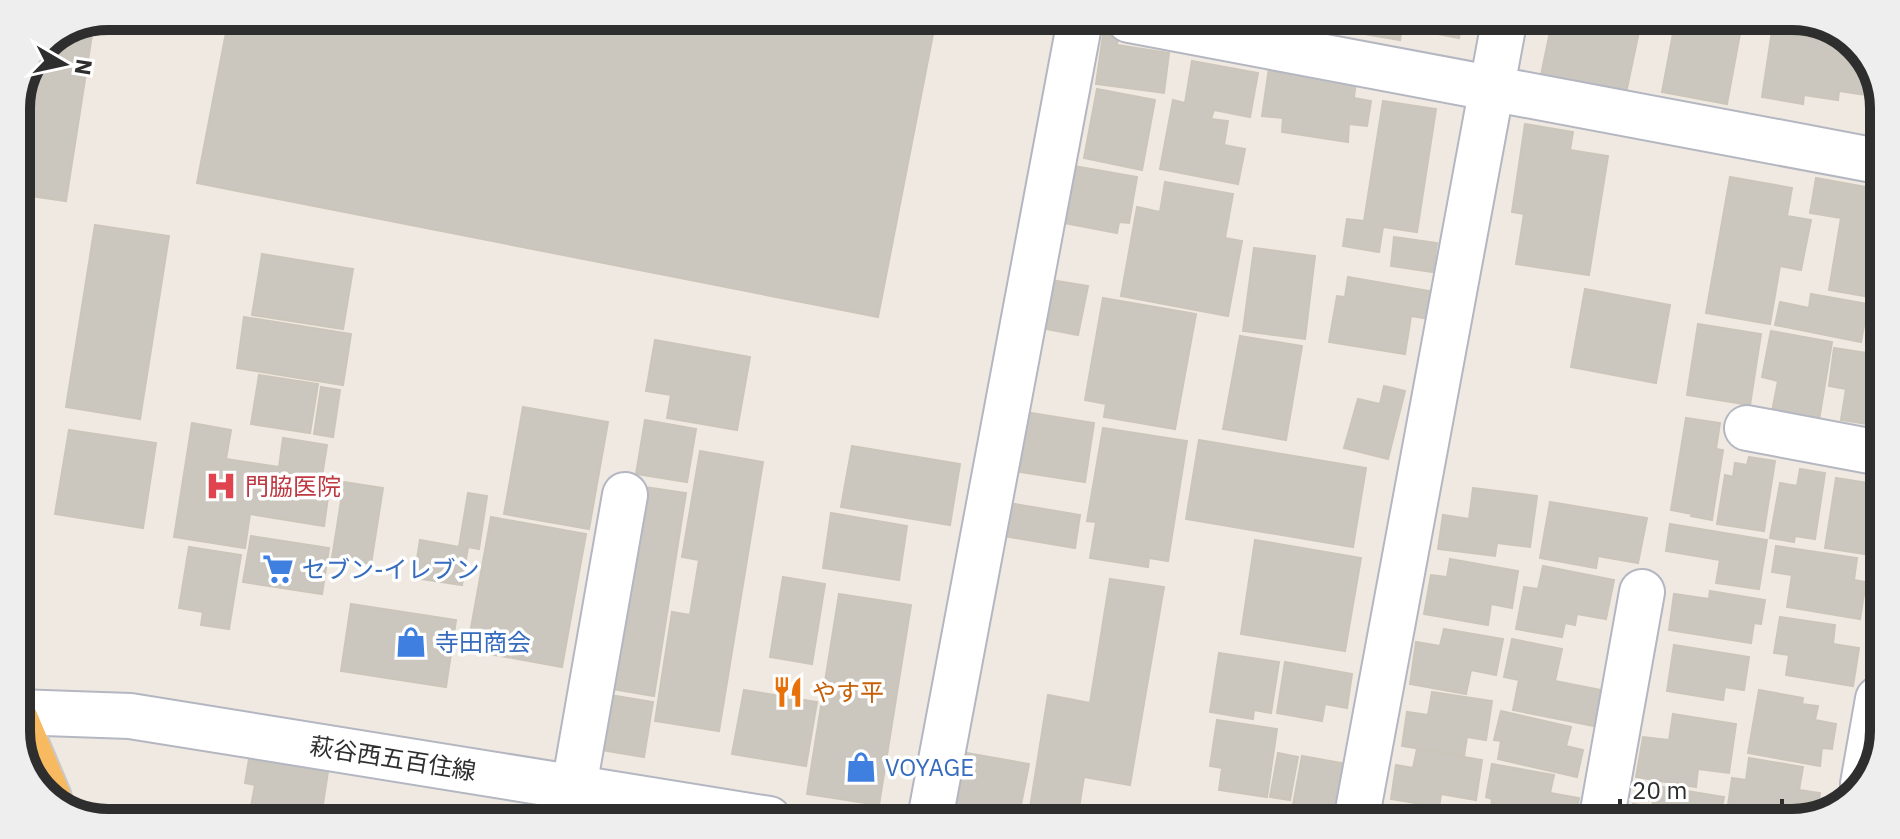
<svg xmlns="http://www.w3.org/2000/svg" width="1900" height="839" font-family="'IBM Plex Sans','Noto Sans JP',sans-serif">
<rect width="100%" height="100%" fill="#efe9e1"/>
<!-- building -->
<path fill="#cbc7bf" stroke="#cbc5ba" stroke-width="2" d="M229 17 936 19 878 317 197 183Z
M1348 21 1462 22 1459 38 1402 27 1400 40 1346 31Z
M94 22 66 201 16 194 17 100 43 43Z
M1552 22H1641L1626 93 1541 75Z
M1675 23H1742L1727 104 1662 92Z
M1772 31 1851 44 1848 63 1870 66 1871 68 1867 95 1839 91 1838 100 1804 95 1803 104 1762 97Z
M1103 35 1118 37 1117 45 1169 53 1164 93 1096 84Z
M1192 61 1258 73 1250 117 1214 110 1211 119 1228 121 1224 145 1245 149 1238 184 1160 169 1173 100 1185 103Z
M1269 68 1356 80 1354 98 1371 101 1367 126 1349 124 1348 142 1282 132 1283 118 1262 116Z
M1097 89 1155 100 1142 170 1084 158Z
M1383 101 1436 109 1417 232 1383 227 1379 252 1343 246 1347 219 1364 221Z
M1525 124 1573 132 1570 150 1608 156 1589 275 1516 264 1524 214 1512 212Z
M1074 166 1137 177 1129 223 1119 222 1117 233 1064 223Z
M1730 177 1792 188 1787 216 1811 220 1801 270 1780 266 1770 324 1706 313Z
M1816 178 1883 190 1882 299 1829 290 1841 218 1810 213Z
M1165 182 1233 194 1225 238 1242 241 1228 316 1121 296 1137 207 1160 212Z
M16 210 27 212 16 277Z
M95 225 169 236 140 419 66 407Z
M1394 237 1437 243 1433 272 1391 266Z
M1254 248 1315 256 1305 339 1243 331Z
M262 254 353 269 343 329 252 315Z
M1348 277 1435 292 1430 319 1411 316 1405 354 1329 342 1337 296 1345 297Z
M1051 280 1088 286 1078 335 1041 328Z
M1585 289 1670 305 1656 383 1571 367Z
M1811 294 1868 304 1861 342 1775 325 1780 302 1809 308Z
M1103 298 1196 314 1175 429 1104 417 1106 404 1085 400Z
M1875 314 1882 316 1881 350 1869 348Z
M244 317 351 334 343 385 237 368Z
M1698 324 1761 334 1750 405 1687 395Z
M1771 331 1832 342 1819 420 1772 412 1778 381 1762 377Z
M1240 336 1302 346 1286 440 1223 429Z
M655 340 750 357 737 430 667 418 671 395 646 391Z
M1834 348 1881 355 1880 426 1841 420 1846 389 1829 386Z
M259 375 318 384 310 433 251 424Z
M1384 386 1405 391 1388 459 1344 448 1358 399 1380 404Z
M321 387 340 390 333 437 314 434Z
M523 407 608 422 589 529 504 514Z
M1025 412 1094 423 1085 482 1015 471Z
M1686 418 1720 423 1716 449 1723 450 1712 520 1691 516 1692 514 1671 510Z
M645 420 696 429 687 482 636 474Z
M192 423 231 430 226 459 279 467 283 438 327 445 320 489 329 490 324 526 250 514 245 548 174 537Z
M1103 428 1187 441 1168 561 1149 558 1148 567 1090 558 1096 522 1087 521Z
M69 430 156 443 143 528 55 514Z
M1199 440 1366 468 1353 547 1186 519Z
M852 446 960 464 950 525 841 507Z
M700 451 763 462 719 731 655 721 672 612 690 615 699 560 682 557Z
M1749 457 1775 461 1764 531 1717 524 1725 475 1733 477 1735 463 1747 465Z
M1800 469 1825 473 1815 539 1795 536 1794 542 1770 538 1780 483 1797 486Z
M1836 478 1875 484 1873 500 1880 501 1878 556 1825 548Z
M344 482 383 488 371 564 332 558Z
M638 486 686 493 654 696 606 688Z
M1473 488 1537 496 1530 547 1497 543 1495 556 1438 549 1443 515 1469 519Z
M468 493 487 496 479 549 468 547 462 585 414 578 420 540 459 547Z
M1003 502 1080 515 1075 548 998 535Z
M1550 502 1647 518 1638 563 1598 556 1596 568 1540 558Z
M831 513 907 526 899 580 823 568Z
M491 517 586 534 562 667 467 650Z
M1670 524 1767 540 1759 589 1716 583 1720 560 1666 551Z
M251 536 329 548 322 594 243 582Z
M1255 540 1361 558 1345 651 1241 634Z
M1776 546 1857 558 1854 580 1866 582 1860 619 1787 607 1792 575 1772 572Z
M189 547 241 555 229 629 201 625 203 612 179 608Z
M1450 559 1518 571 1512 608 1491 604 1488 625 1424 614 1431 575 1447 577Z
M1543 566 1614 580 1606 619 1577 614 1575 625 1565 623 1562 637 1516 629 1524 587 1538 589Z
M783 577 825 584 812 664 770 657Z
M1110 579 1164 587 1130 785 1084 777 1077 820H1028L1048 695 1090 703Z
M1710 591 1765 600 1761 624 1754 623 1751 643 1669 630 1674 594 1709 599Z
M839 594 911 605 879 805 807 794Z
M351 604 456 620 446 687 341 671Z
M1780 617 1835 625 1833 644 1859 648 1853 686 1786 675 1789 655 1774 653Z
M1444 629 1503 639 1496 675 1471 670 1466 694 1410 684 1416 642 1440 646Z
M1512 639 1562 649 1555 681 1601 690 1594 726 1513 710 1519 680 1504 677Z
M1674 645 1749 657 1744 690 1725 687 1723 700 1667 691Z
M1219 653 1279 662 1271 713 1254 710 1253 719 1210 712Z
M1285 662 1352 674 1347 708 1325 704 1322 721 1277 713Z
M744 690 817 702 806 766 732 754Z
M1759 690 1803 698 1802 704 1818 706 1815 720 1836 724 1832 749 1822 748 1820 766 1748 753Z
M1432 692 1492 701 1486 740 1467 737 1464 756 1402 746 1407 712 1428 715Z
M610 695 653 702 644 757 601 750Z
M1501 711 1571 727 1566 746 1583 750 1577 777 1498 759 1501 741 1494 740Z
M1673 714 1736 724 1729 773 1698 769 1696 787 1636 777 1643 737 1669 740Z
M1217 720 1277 729 1267 797 1219 790 1222 768 1210 766Z
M1417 749 1482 760 1476 800 1441 794 1439 807 1391 799 1396 765 1413 768Z
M961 752 1029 764 1018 820H997L949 811Z
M250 753 329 765 321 817H249L255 785 245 783Z
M1278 753 1298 757 1290 800 1270 797Z
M1302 756 1347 764 1337 821H1290Z
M1749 758 1803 767 1799 790 1820 793 1817 815 1796 822 1727 812 1732 778 1746 780Z
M1492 764 1554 775 1550 793 1579 798 1575 822H1489L1492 799 1486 797Z
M1656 786 1724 797 1719 823 1630 822 1633 804 1652 807Z
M1195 805 1285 818 1284 821 1193 820Z
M1381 807 1462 822 1379 821Z"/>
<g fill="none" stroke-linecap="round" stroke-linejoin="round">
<defs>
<path id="minor" d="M1129 20 1883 162
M1747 428 1880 453
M1863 784 1878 699
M574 787 625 495
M930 819 1080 20
M1356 821 1504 22
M1601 822 1642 592"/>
<path id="secondary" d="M16 712 130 716 769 819"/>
<path id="trunk" d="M16 720 49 798"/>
</defs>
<!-- minor casing -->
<use href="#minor" stroke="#b4b7c1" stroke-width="48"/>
<!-- secondary casing -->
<use href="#secondary" stroke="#b4b7c1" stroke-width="48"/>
<!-- trunk casing -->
<use href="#trunk" stroke="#c9c9c9" stroke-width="48"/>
<!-- minor -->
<use href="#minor" stroke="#fff" stroke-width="44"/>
<!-- secondary -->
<use href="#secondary" stroke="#fff" stroke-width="44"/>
<!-- trunk -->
<use href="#trunk" stroke="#f8ba60" stroke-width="44"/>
</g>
<!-- icons -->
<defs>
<symbol id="hospital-bare" viewBox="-9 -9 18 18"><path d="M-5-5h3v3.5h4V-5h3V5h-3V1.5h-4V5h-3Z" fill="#e0444e" stroke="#fff" stroke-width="2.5" paint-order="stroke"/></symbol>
<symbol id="supermarket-bare" viewBox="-9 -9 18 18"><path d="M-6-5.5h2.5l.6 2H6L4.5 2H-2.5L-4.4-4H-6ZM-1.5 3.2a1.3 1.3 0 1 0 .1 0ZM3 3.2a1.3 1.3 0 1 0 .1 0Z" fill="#3f7fe0" stroke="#fff" stroke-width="2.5" paint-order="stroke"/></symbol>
<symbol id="shop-bare" viewBox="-9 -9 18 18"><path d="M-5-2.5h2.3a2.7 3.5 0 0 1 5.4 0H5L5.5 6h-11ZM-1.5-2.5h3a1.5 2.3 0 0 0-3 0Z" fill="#3f7fe0" stroke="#fff" stroke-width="2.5" paint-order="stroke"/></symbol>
<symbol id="restaurant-bare" viewBox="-9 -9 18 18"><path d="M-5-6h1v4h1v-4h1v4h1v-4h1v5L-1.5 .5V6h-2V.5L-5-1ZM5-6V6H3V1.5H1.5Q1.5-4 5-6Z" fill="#e8710a" stroke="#fff" stroke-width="2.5" paint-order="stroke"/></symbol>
</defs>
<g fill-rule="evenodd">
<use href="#hospital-bare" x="199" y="464" width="44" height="44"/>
<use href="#supermarket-bare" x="256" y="547" width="44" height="44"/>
<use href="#shop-bare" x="389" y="620" width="44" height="44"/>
<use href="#restaurant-bare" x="766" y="670" width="44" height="44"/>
<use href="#shop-bare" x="839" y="745" width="44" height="44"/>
</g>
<g text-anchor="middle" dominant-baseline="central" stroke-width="7" stroke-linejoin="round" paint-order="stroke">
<!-- health labels -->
<g font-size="24" fill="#be3a42" stroke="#fff" text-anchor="start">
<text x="245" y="486">門脇医院</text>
</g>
<!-- shop labels -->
<g font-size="24" fill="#366cbe" stroke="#fff" text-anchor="start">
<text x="302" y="569">セブン-イレブン</text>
<text x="435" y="642">寺田商会</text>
<text x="885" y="767">VOYAGE</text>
</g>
<!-- food labels -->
<g font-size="24" fill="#c56008" stroke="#fff" text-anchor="start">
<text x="812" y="692">やす平</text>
</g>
<!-- street labels -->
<g font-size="24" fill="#2e2e2e" stroke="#fff">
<text transform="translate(393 758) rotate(9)">萩谷西五百住線</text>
</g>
</g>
<!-- crop -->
<path d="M0 0H1900V839H0ZM108 30H1792A78 78 0 0 1 1870 108V731A78 78 0 0 1 1792 809H108A78 78 0 0 1 30 731V108A78 78 0 0 1 108 30Z" fill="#eee" fill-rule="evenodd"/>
<path fill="none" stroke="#2e2e2e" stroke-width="10" d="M108 30H1792A78 78 0 0 1 1870 108V731A78 78 0 0 1 1792 809H108A78 78 0 0 1 30 731V108A78 78 0 0 1 108 30Z"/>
<!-- north arrow -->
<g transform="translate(64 64) rotate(99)" stroke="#ffffff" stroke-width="6" paint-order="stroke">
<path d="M0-6L14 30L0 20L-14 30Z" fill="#2e2e2e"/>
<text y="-12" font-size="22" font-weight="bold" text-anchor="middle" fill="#2e2e2e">N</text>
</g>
<!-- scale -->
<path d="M1620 799v12h162v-12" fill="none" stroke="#2e2e2e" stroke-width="4"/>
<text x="1632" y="799" font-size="24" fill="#2e2e2e" stroke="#ffffff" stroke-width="6" paint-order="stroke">20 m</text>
</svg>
